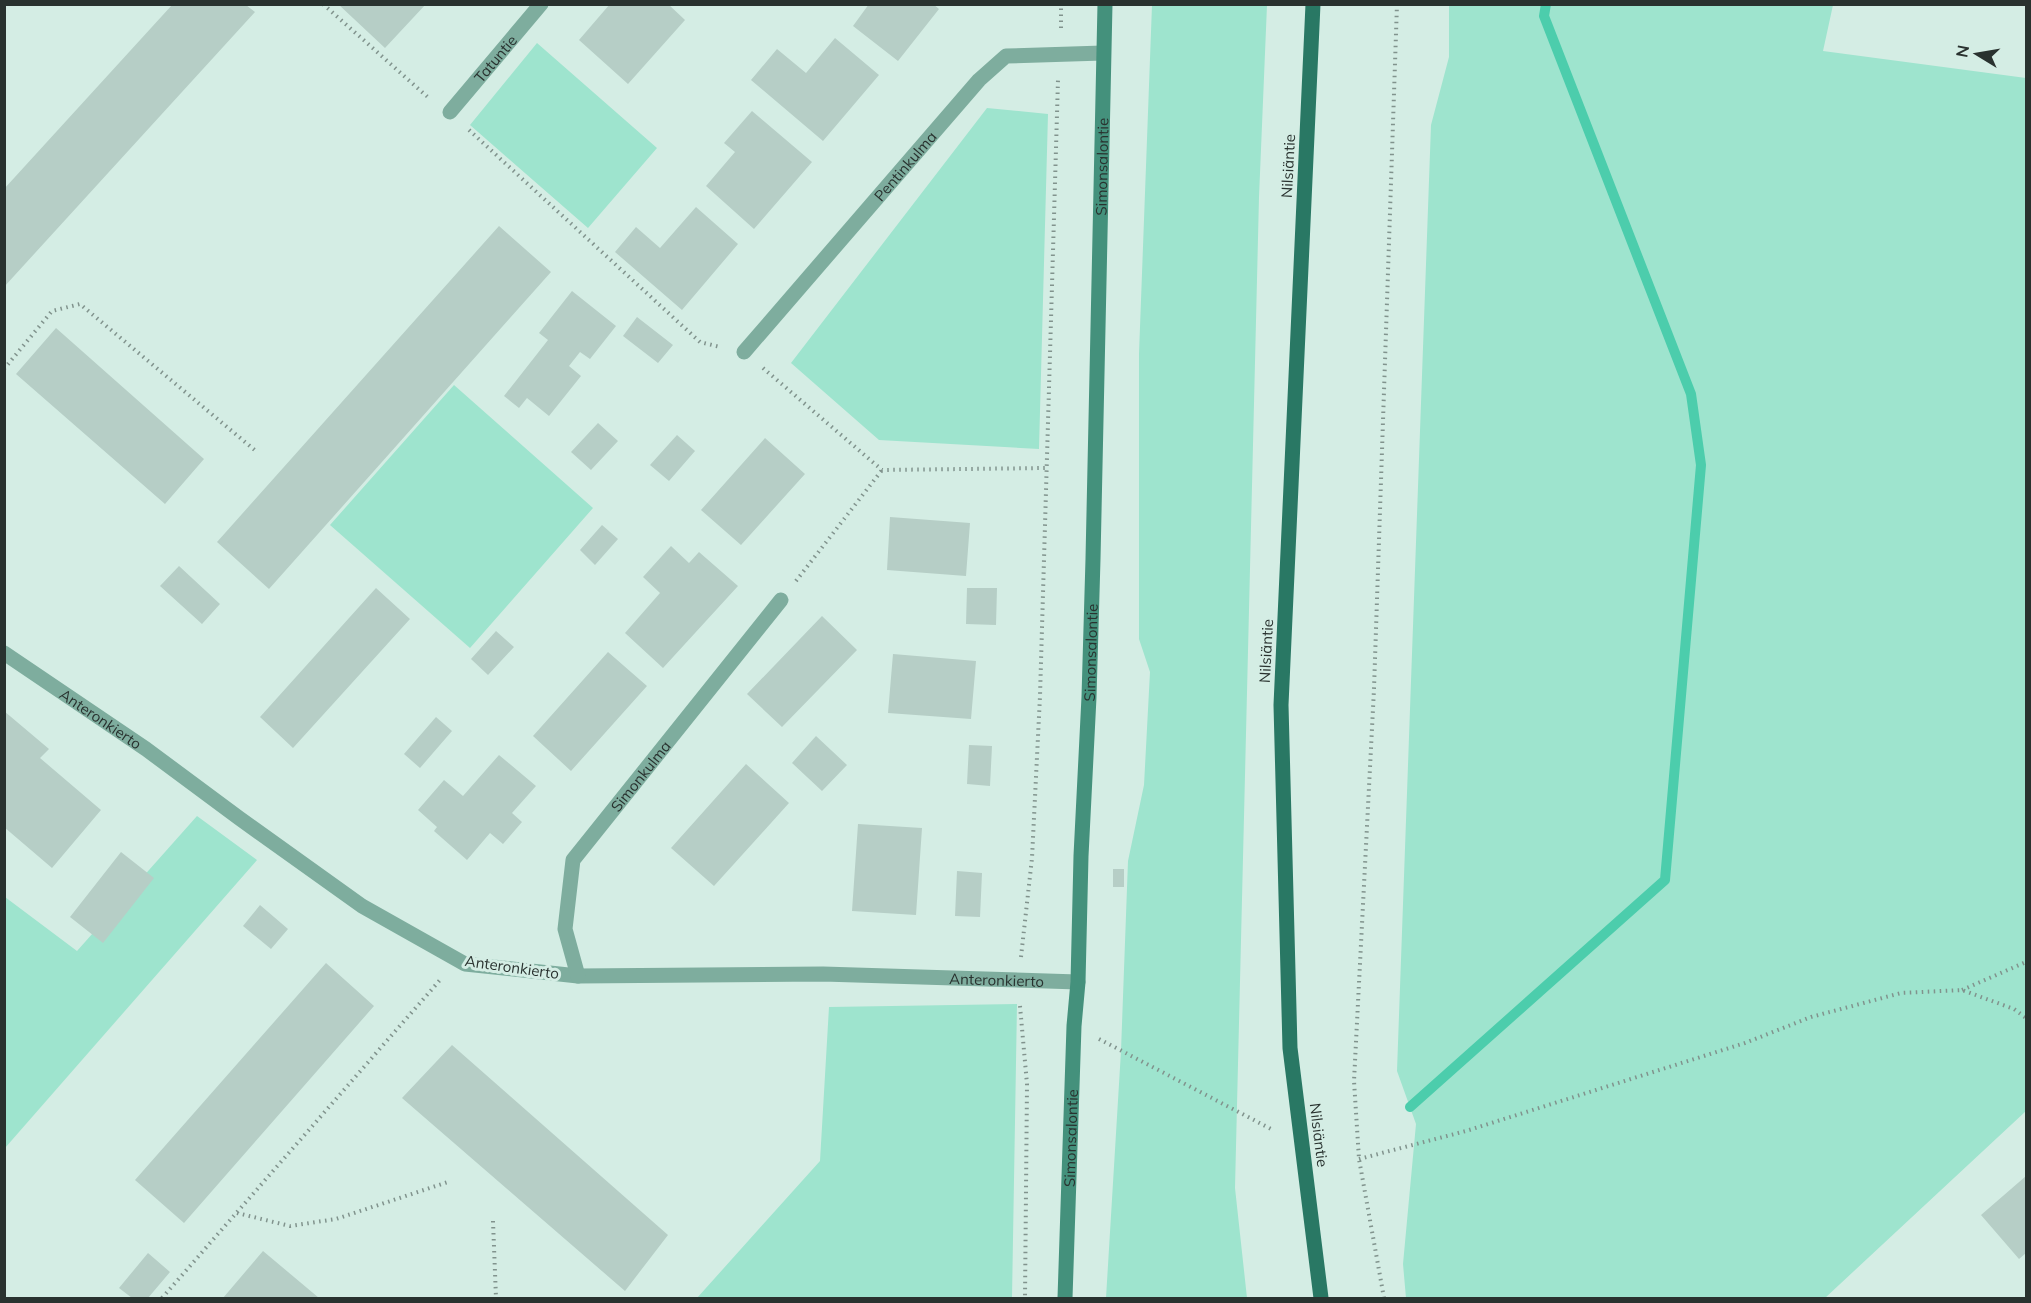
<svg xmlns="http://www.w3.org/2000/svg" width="2031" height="1303" font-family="Mulish,sans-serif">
<rect width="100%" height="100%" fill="#d4ede4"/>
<!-- green -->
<path fill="#9ee4ce" d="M1152 5H1267L1259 197 1235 1188 1247 1298H1106L1121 1051 1128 861 1144 785 1150 672 1139 639V354Z
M1449 5H1833L1823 51 2026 78V1111L1825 1298H1406L1403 1264 1416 1124 1397 1071 1431 125 1449 57Z
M537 43 657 148 588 228 470 125Z
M987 108 1048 114 1039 449 879 440 791 363Z
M454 385 593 508 470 648 330 525Z
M197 816 257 860 5 1148V897L77 951Z
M1017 1004 1012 1298H697L820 1161 829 1007Z"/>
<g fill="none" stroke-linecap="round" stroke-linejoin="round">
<!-- stream -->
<path stroke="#4ccdac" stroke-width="10" d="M1410 1107 1665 880 1701 465 1691 394 1544 16 1546 4"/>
</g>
<!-- building -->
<path fill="#b6cec6" d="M338 4H426L385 48Z
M610 4H668L685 20 628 84 579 40Z
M869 4H933L939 9 898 61 853 26Z
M172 5H246L255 12 4 287V189Z
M835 38 879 75 823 141 751 80 777 49 806 73Z
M752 111 812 162 754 229 706 186 735 152 724 143Z
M696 207 738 244 682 310 615 252 636 227 660 248Z
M499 226 551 272 269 589 217 542Z
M572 291 616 326 590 359 580 352 569 366 581 376 549 416 527 398 519 408 504 396 548 340 539 333Z
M637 317 673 345 658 363 623 336Z
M56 328 204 459 165 504 16 374Z
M598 423 618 441 591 470 571 452Z
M677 435 695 451 669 481 650 465Z
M765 438 805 474 741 545 701 510Z
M890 517 970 523 966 576 887 570Z
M602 525 618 539 595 565 580 550Z
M671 546 689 563 699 552 738 586 663 668 625 633 660 593 643 577Z
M179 566 220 604 202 624 160 586Z
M376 588 410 619 293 748 260 717Z
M967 588H997L996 625 966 624Z
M822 616 857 650 782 727 747 694Z
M496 631 514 647 488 675 471 659Z
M608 652 647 686 571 771 533 736Z
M893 654 976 661 971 719 888 713Z
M4 711 49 749 40 758 101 810 52 868 4 827Z
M436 717 452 731 420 768 404 754Z
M816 736 847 765 822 791 792 763Z
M969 745 992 746 990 786 967 784Z
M499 755 536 786 512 813 522 822 503 844 490 833 467 860 434 831 437 827 418 810 444 780 463 796Z
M746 764 789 803 714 886 671 848Z
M858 824 922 828 916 915 852 911Z
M121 852 154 878 103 943 70 917Z
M1113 869H1124V887H1113Z
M957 871 982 873 980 917 955 916Z
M260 905 288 929 271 949 243 926Z
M326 963 374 1006 184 1223 135 1180Z
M452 1045 668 1235 625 1291 402 1098Z
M2026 1176V1253L2019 1259 1981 1215Z
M263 1251 319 1298H223Z
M148 1253 170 1272 148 1298H132L119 1288Z"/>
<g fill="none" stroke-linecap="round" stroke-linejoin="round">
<!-- path -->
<path stroke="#81938d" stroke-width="4" stroke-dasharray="1.5 4.5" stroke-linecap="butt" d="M323 4 430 99
M1061 28V4
M469 130 700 342 720 347
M763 368 882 470 1046 468
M4 369 52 311 80 304 257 452
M796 581 882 470
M1021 957 1032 858 1040 696 1058 80
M1962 990 2026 962
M1020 1006 1027 1084 1025 1298
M1099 1039 1273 1130
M1359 1159 1466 1131 1745 1043 1811 1017 1901 993 1962 990 2014 1009 2026 1018
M237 1213 290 1226 336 1219 448 1182
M493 1221 496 1298
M162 1298 440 980
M1384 1298 1359 1159 1354 1081 1374 689 1397 4"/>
<!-- street -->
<g stroke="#7ead9e" stroke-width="15">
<path id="s1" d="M450 112 541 4"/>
<path id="s2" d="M744 352 979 80 1006 56 1103 53"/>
<path id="s3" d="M4 653 146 749 239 818 362 906 465 964 578 976 823 974 1078 982"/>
<path id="s4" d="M578 976 565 929 573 860 781 600"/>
</g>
<!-- secondary -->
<path stroke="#44917c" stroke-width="15" id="s5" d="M1065 1298 1074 1026 1078 982 1081 856 1089 697 1093 559 1105 4"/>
<!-- primary -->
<path stroke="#297864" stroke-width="15" d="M1313 4 1281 705 1290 1048 1321 1298"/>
</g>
<g text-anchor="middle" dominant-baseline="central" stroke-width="6" stroke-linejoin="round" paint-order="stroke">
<!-- street labels -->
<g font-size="15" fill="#29322f" stroke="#d4ede4">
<text stroke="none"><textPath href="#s1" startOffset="70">Tatuntie</textPath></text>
<text stroke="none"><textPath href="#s2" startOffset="246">Pentinkulma</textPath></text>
<text stroke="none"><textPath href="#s5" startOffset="1132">Simonsalontie</textPath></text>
<text transform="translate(1288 166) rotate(-87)">Nilsiäntie</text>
<text transform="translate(1266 651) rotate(-87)">Nilsiäntie</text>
<text stroke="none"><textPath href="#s5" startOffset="646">Simonsalontie</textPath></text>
<text stroke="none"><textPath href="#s3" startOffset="117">Anteronkierto</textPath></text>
<text stroke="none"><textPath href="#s4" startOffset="226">Simonkulma</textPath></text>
<text transform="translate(512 967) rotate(8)">Anteronkierto</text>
<text stroke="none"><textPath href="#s3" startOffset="1089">Anteronkierto</textPath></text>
<text transform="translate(1319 1135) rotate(83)">Nilsiäntie</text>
<text stroke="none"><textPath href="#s5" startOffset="160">Simonsalontie</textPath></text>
</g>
</g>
<!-- border -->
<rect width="2031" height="1303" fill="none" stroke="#29322f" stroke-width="12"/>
<!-- north arrow -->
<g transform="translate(1977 54) rotate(281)" stroke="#d4ede4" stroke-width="4.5" paint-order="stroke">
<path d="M0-4.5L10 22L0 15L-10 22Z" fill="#29322f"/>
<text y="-9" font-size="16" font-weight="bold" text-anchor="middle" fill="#29322f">N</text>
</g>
</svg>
